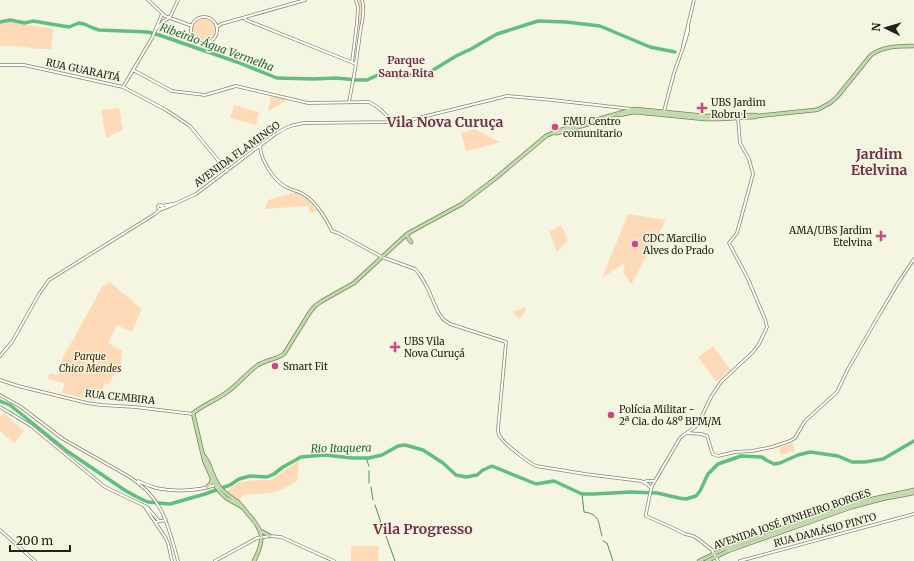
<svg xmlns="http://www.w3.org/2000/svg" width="914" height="561" font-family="Merriweather,serif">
<rect width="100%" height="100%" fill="#f5f6e1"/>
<!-- green -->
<path fill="#ffdab9" d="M357 0H360L362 7 361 23 358 24 360 7Z
M193 30a11 11 0 1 1 22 0a11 11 0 1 1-22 0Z
M10 22 53 29 51 49H38L16 46H0V24Z
M271 96 287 100 268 112Z
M234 105 259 112 256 125 230 118Z
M119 108 123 130 106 138 101 110Z
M475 129 500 142H501L466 151 461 133Z
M296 192 308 200 317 211 310 213 308 206 265 209 268 200Z
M628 214 666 220 632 283H630L623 272 625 266 623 264 602 278Z
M561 225 568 240 557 252 549 232Z
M110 282 142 309 132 332 117 325 108 343 122 351 121 363 108 385 106 383 95 401 62 393 65 383 48 379 50 373 56 375 60 373 63 357 75 336 102 287Z
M525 307 526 308 525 311 520 319 512 312Z
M713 346 731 370 716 382 698 357Z
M4 413 24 431 14 443 0 431V417Z
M793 443 795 451 781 455 779 448Z
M299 461 297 481 281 490 270 493 243 495 239 501 227 491 239 482 257 480H271Z
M351 546H379L378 561H351Z"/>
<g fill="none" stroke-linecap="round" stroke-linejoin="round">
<!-- stream -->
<path stroke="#4d9062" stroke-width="1" d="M366 458 369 466
M369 471V483
M371 487 373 500
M582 494 584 512C600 514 598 522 602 536
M375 505 384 532
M386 536 395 561
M603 541 607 543 613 561"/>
<!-- river -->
<path stroke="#5fbf80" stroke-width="3.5" d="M0 22 10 20 25 23 33 21 69 27 79 23 84 24 93 28 99 30 148 32 159 35 237 62 277 78 313 79 336 78 357 80H367L380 74 398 77 407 75H423L430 72 456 56 471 49 497 34 538 21 566 22 600 26 650 47 675 52
M0 401 10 405 67 451 126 491 141 499 148 502 170 504 205 494 230 485 239 479 250 476 267 477 274 474 283 467 301 457 324 455 353 458H369L382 455 398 446 405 445 423 450 443 463 456 475 466 477 477 475 483 470 492 466 536 484 554 481 582 494H593L631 492 657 493 679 498 686 499 696 496 700 491 708 474 718 464 741 456 762 457 766 460 774 464 780 463 798 455 810 452 838 456 852 462H865L883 459 914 441"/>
<defs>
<path id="minor" d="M148 0 165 16 192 26
M191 30a13 13 0 1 1 26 0a13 13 0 1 1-26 0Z
M244 18 246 20 356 64
M217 27 221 24 305 0
M157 28 164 21 169 18 171 15 178 0
M683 46 694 0
M352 62 357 23 358 7 356 0
M0 65H24L123 87 166 110 190 126 227 171
M133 70 172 91 205 95 236 86 308 103 369 102C377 106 386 114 392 122
M123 87 152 38 162 14
M349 102 355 70 361 27C363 18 365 8 362 0
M663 115 674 73 685 42 688 31V26
M260 146C261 160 273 180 286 187 293 191 300 191 306 196 316 203 326 219 332 231L338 233 382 257 415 269 420 275 427 287 438 312 443 319 450 324 506 342 498 429C498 433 499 436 501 438 506 445 529 463 536 466L585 474 641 481 647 484 651 488
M158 207a2 2 0 1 1 4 0a2 2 0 1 1-4 0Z
M161 206 173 204
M162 209 170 206 196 194 274 135C286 127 291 125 304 123L394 122 406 121 507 96 552 100 632 109
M0 356 12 342 39 294 49 280 155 214 161 209
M0 380 18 386 87 403 101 405 135 407 193 414
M0 395 21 407 63 439 128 476C163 497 168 525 178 561
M0 407 15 416 31 426 105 487 147 507 159 521
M687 433 701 434 707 436 712 452 713 454 718 456 735 452 752 451 772 447 790 441 795 438 805 421 837 392 848 369 875 322 898 283 914 259
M138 481C144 484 150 486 156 488 173 492 199 491 215 485
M644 482 647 481H655
M145 507 165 537 168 543 172 561
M155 522 166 520
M0 530 35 561
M215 561 257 538 270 536 281 537 334 561
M718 561 712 550 698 539 693 536 685 534 673 528 646 516V514L650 494 652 486 680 438C686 432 693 430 698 424L711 397 721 382 753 352 759 344 767 327 765 319 748 279 729 243 737 233 753 174 749 159 740 143 738 118
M740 561 914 514"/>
<path id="major" d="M619 115 634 112 705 119H720L754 117 758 116 815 110 819 109 830 103 837 97 871 55C884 46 898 46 914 46
M554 133H557L610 118
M407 234 408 238 411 242
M204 456C211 464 212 477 219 486 224 493 231 497 238 502 241 505 245 510 248 514 264 531 265 540 254 561
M207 487 211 483 212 479
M242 507 226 498 220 492 215 485 204 460 193 413C205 404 219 399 230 390 240 382 248 372 258 365 266 360 277 359 284 354L310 312 315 306 322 301 354 283 407 234 425 224 462 204 496 178 546 136 557 131 627 111 635 109 705 116 755 115 758 116
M261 531 270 536
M699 561 724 549 850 505 872 499 914 490
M707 561 728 551 852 507 882 499 914 493"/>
</defs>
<!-- minor casing -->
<use href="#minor" stroke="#858573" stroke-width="3.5"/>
<!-- major casing -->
<use href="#major" stroke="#718859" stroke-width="4.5"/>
<!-- minor -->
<use href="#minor" stroke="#fff" stroke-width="2"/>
<!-- major -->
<use href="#major" stroke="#c3d9af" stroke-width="3"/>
</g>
<!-- markers -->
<g fill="#ce4682" stroke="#f5f6e1" stroke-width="1.5">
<path d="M700 102h4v4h4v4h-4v4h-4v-4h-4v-4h4z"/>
<circle cx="555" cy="127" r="4"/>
<path d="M879 230h4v4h4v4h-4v4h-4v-4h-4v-4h4z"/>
<circle cx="635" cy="244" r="4"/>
<path d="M393 341h4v4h4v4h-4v4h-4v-4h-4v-4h4z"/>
<circle cx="275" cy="366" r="4"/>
<circle cx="611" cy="415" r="4"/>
</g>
<g text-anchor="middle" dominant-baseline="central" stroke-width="3" stroke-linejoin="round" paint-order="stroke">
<!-- street labels -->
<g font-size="10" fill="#22221b" stroke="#f5f6e1">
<text transform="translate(83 70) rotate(12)">RUA GUARAITÁ</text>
<text transform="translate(237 154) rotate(-36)">AVENIDA FLAMINGO</text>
<text transform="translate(120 397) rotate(6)">RUA CEMBIRA</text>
<text transform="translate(792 519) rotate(-19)">AVENIDA JOSÉ PINHEIRO BORGES</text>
<text transform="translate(825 530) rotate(-15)">RUA DAMÁSIO PINTO</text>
</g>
<!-- poi labels -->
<g font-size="10" fill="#22221b" stroke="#f5f6e1" text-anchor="start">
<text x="711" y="102">UBS Jardim<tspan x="711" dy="12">Robru I</tspan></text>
<text x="563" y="121">FMU Centro<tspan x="563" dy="12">comunitario</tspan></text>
<text x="872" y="230" text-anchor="end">AMA/UBS Jardim<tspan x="872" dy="12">Etelvina</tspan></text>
<text x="643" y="238">CDC Marcilio<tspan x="643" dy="12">Alves do Prado</tspan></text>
<text x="404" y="341">UBS Vila<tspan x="404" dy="12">Nova Curuçá</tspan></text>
<text x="283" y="366">Smart Fit</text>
<text x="619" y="409">Polícia Militar -<tspan x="619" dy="12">2ª Cia. do 48º BPM/M</tspan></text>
</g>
<!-- park labels -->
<g font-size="10" font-style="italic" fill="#402301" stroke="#f5f6e1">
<text x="90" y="356">Parque<tspan x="90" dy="12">Chico Mendes</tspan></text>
</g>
<!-- water labels -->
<g font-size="11" font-style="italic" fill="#23673d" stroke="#f5f6e1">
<text transform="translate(217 47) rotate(20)">Ribeirão Água Vermelha</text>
<text transform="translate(341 448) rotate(-1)">Rio Itaquera</text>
</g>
<!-- neighbourhood labels -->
<g font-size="11" font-weight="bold" fill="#74304c" stroke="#f5f6e1">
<text x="406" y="60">Parque<tspan x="406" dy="13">Santa Rita</tspan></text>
</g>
<!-- district labels -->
<g font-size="14" font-weight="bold" fill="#74304c" stroke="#f5f6e1">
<text x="445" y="122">Vila Nova Curuça</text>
<text x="879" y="154">Jardim<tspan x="879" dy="16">Etelvina</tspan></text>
<text x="423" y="529">Vila Progresso</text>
</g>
</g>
<!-- north arrow -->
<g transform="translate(886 28) rotate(275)" stroke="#f5f6e1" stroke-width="3" paint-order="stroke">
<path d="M0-3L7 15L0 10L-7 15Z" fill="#22221b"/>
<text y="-6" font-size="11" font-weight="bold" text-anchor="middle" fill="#22221b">N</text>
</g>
<!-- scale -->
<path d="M10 545v6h60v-6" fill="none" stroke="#22221b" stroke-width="2"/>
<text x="16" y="545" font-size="12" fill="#22221b" stroke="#f5f6e1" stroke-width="3" paint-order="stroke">200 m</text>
</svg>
